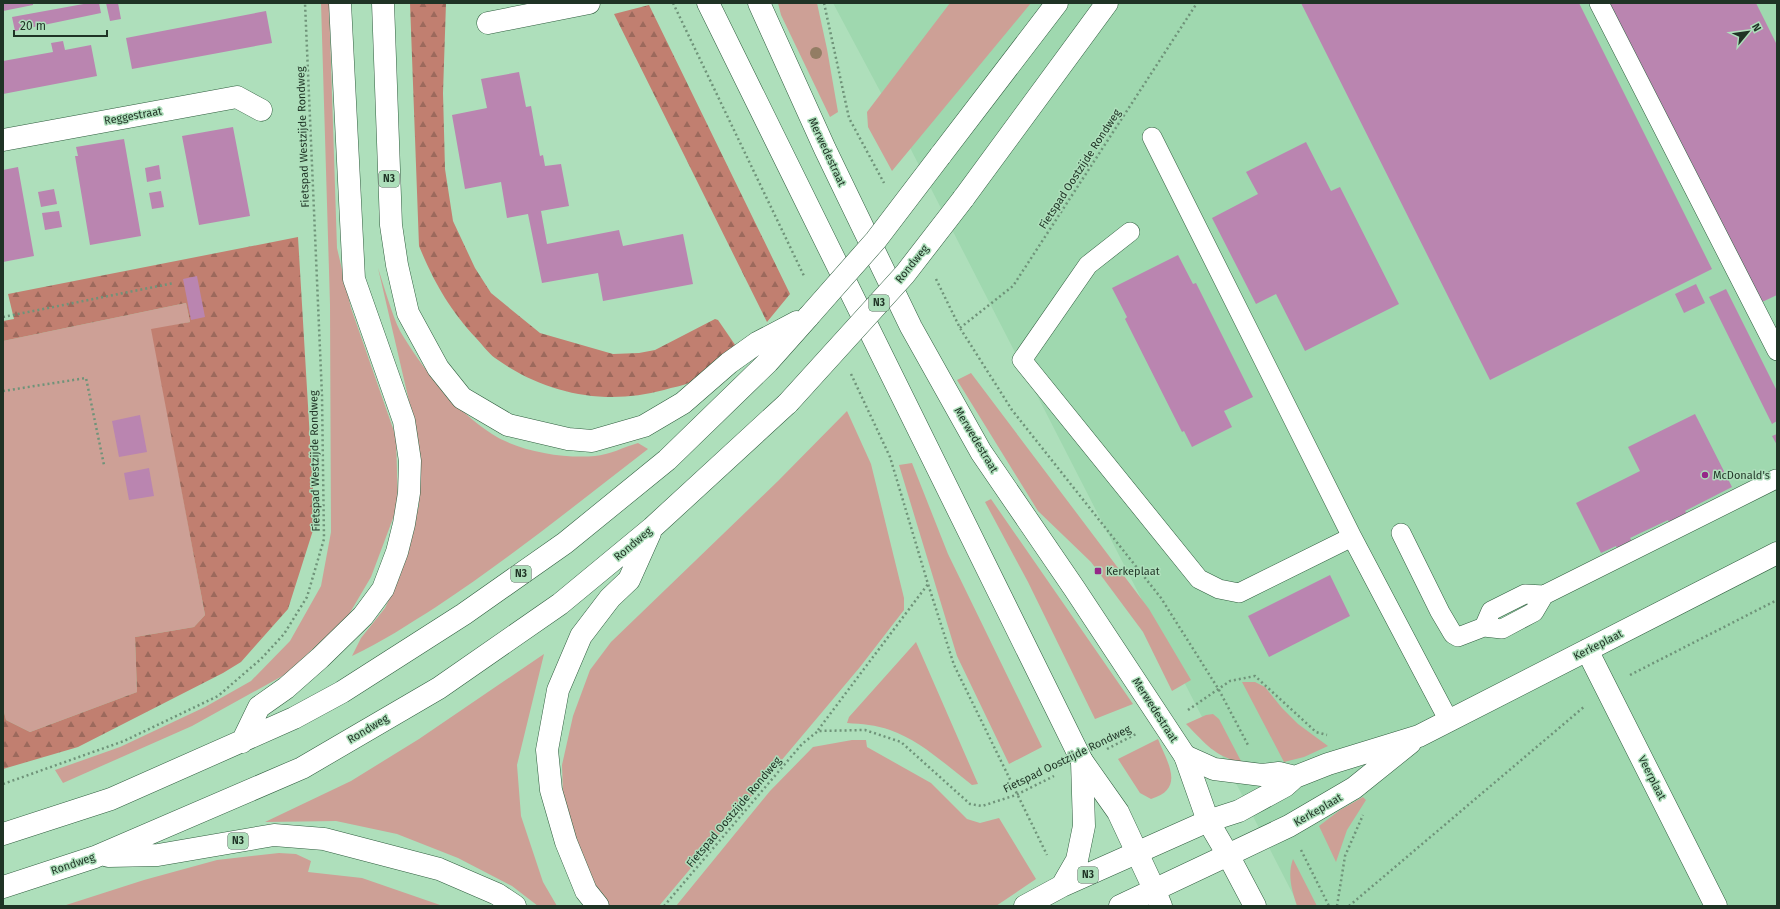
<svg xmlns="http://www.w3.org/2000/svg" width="1780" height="909" font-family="'Fira Sans',sans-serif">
<defs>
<pattern id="forest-firs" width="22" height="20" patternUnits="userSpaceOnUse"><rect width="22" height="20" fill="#c17f70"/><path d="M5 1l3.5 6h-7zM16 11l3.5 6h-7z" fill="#9c695c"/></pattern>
</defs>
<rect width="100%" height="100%" fill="#aedfbb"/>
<!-- built -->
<path fill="#9fd8af" d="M833 3H1777V906H1299L904 136Z"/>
<!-- grass -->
<path fill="#cda096" d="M321 3H329L337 248 351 308 396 437 398 505 371 577 348 616 286 674 192 726 63 783 55 770 120 747 205 707 251 681 290 641 321 586 331 532 330 304Z
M778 3H817L827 49 838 112 830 117 781 15Z
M950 3H1031L892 171 868 127 867 112Z
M378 268C384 286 392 315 400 331 421 367 457 412 492 434 518 451 564 459 595 456 609 455 624 447 638 443L648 449C578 503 510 558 436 607 409 624 382 642 352 656L361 638 385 608 400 576 419 505 416 431Z
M186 303 190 322 152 330 205 615 194 627 135 637 137 692 30 732 6 720 3 708V341Z
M971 373 1149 609 1191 680 1172 691 1143 632 1091 562 1038 511 957 380Z
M847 411 871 464 904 598V610L860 667 659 906H605L575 848 563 797 562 765 573 716 590 670 611 642 778 481Z
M912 463 948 554 1042 747 1009 764 957 656 899 465Z
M991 499 1133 704 1095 719 1028 582 985 502Z
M916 642 978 784 972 785C946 765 921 741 890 730 876 725 862 724 847 723L849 717Z
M544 654 517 765 521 816 543 882 557 906H538L512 886 458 858 397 834 336 821 265 822 351 781 419 739Z
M1242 682H1255L1265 687 1282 708 1298 724 1328 746 1304 757 1284 762Z
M1213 714 1219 719 1242 763C1213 755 1207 745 1186 724L1206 715Z
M1158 739C1167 762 1186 789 1151 799L1140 793 1118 759Z
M852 740H866L867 747 931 783 967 819 980 823 999 818 1036 879 996 906H676L770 791 813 747Z
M1363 797 1366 800 1347 830 1336 862 1319 826 1340 810Z
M279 853 296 854 311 861 308 872 362 878 443 906H63L144 880 217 860Z
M1293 859 1317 906H1297C1292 891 1287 875 1293 859Z"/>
<!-- forest -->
<path fill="url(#forest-firs)" d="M410 3H446L443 93 445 169 453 221 475 268 491 293 540 333 613 354 639 353 655 350 715 319 718 320 740 352C724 364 709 374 691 382 683 386 673 387 664 390 605 406 545 394 495 358 488 353 482 344 476 338 449 309 434 282 419 246Z
M649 5 790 294 767 322 614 14Z
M298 237 315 524 288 609 241 662 223 673 78 747 3 769V708L6 720 30 732 137 692 135 637 194 627 205 615 151 329 190 322 186 303 3 341V321L14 319 8 294Z"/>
<!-- building -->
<path fill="#ba85b0" d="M3 3H33V5L3 11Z
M89 3H99L101 13 15 31 12 17Z
M106 3H118L121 19 110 21Z
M1301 3H1579L1712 269 1490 380Z
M1608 3H1756L1777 45V295L1760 303Z
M266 11 272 43 132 69 126 38Z
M63 41 65 50 91 45 97 76 3 94V61L53 52 51 43Z
M519 72 526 107 531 106 540 156 543 155 545 166 561 164 569 206 541 211 547 244 619 230 623 246 683 234 693 284 603 301 598 273 542 283 528 214 507 218 501 182 465 189 452 115 487 108 481 79Z
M233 127 250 216 199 225 182 136Z
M124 139 141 236 90 245 75 156H78L76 147Z
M1306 142 1331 191 1340 187 1399 304 1305 351 1276 294 1256 304 1212 218 1258 194 1246 172Z
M159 165 161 179 147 182 145 168Z
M18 167 34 256 3 262V170Z
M54 189 57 204 41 207 38 192Z
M161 191 164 207 152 209 149 193Z
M59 211 62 227 45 230 42 213Z
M1178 255 1193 284 1196 283 1253 397 1224 411 1232 427 1192 447 1184 431 1182 432 1125 319 1127 317 1112 288Z
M197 276 205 317 191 320 183 279Z
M1696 284 1705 303 1684 313 1675 294Z
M1726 289 1777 391V421L1772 424 1709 297Z
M1695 414 1732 487 1685 511 1688 515 1670 524 1668 520 1630 538 1633 543 1618 550 1616 546 1601 553 1576 503 1640 471 1628 447Z
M140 415 147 452 119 457 112 421Z
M1777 434V445L1772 436Z
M149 468 154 496 129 500 124 473Z
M1330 575 1350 616 1269 657 1248 616Z"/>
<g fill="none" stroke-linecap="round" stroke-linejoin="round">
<defs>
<path id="service" d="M1599 3 1777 351
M1152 137 1352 537
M1130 232 1088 265 1022 360 1199 579 1219 589 1239 593 1352 537 1449 721
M1401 533 1440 612 1453 634 1458 637 1484 627 1502 629 1534 612 1544 595 1776 479
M1484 627 1491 611 1525 594 1544 595"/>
<path id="minor" d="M488 23 589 3
M3 140 237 97 261 110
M1587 650 1716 906
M1185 756 1214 769 1262 775 1279 773 1295 777
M1208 821 1239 811 1285 786 1295 777 1328 764 1419 736 1777 553
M1228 855 1289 826 1354 788 1410 743"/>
<path id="tertiary" d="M1228 855 1255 906
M1154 889 1161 906"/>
<path id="secondary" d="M708 3 1082 761 1118 812 1154 889
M759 3 825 149 911 327 981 452 1074 588 1185 756 1208 821 1228 855"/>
<path id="primary" d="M383 3 391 225 397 265 408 313 438 368 462 398 508 425 568 439 592 441 644 426 683 403 729 363 757 343 797 322
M940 156 1057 3
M963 199 1107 3
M242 742 259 707 286 688 320 658 363 616 383 589 397 552 404 524 409 493 410 461 404 421 354 279 340 3
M3 834 111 799 294 718 342 692 464 614 565 543 667 460 768 362 809 316
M108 856 158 855 274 835 324 839 439 869 497 894 515 906
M1062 886 1077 860 1084 826 1082 761
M3 887 95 857 302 768 439 688 560 604 652 528 788 403
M598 906 586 891 566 842 551 790 547 750 558 690 581 636 610 598 629 580 650 533
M1025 906 1062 886 1208 821
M1120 906 1228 855"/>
</defs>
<!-- service casing -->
<use href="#service" stroke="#2f5d3e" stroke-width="20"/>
<!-- minor casing -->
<use href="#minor" stroke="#2f5d3e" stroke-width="23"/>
<!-- tertiary casing -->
<use href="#tertiary" stroke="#2f5d3e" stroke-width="23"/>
<!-- secondary casing -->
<use href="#secondary" stroke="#2f5d3e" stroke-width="23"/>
<!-- primary casing -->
<use href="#primary" stroke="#2f5d3e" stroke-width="23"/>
<!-- path -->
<path stroke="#6f9379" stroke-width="2.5" stroke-dasharray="2 3" stroke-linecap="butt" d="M673 3 805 278
M824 3 849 118 884 183
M936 279 960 328 1012 410 1161 598 1219 690 1248 745
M3 317 174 283
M960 328 1013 286 1197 3
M851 374 890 457 928 584 954 665 1047 855
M3 391 86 378 104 465
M1630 675 1777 600
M1188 710 1230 681 1255 676 1316 732 1327 735
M818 730 928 584
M1107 749 1138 733
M3 784 124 741 218 696 261 659 284 634 307 597 324 539 322 396 305 3
M1301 850 1329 906
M664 906 802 744 818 731 865 730 901 742 970 804 982 806 1016 795 1054 776
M1337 906 1345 856 1363 815
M1349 906 1585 706"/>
<!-- service -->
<use href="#service" stroke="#fff" stroke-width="19"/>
<!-- minor -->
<use href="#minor" stroke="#fff" stroke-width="22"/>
<!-- tertiary -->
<use href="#tertiary" stroke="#fff" stroke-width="22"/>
<!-- secondary -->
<use href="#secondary" stroke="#fff" stroke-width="22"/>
<!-- primary -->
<use href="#primary" stroke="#fff" stroke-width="22"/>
<defs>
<path id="primary-bridge" d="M809 316 876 240 940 156
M788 403 905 274 963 199"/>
</defs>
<!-- primary-bridge casing -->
<use href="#primary-bridge" stroke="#2f5d3e" stroke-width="23" stroke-linecap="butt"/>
<!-- primary-bridge -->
<use href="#primary-bridge" stroke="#fff" stroke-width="22"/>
</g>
<!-- trees -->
<circle fill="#937d64" cx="816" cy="53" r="6"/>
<!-- markers -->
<g fill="#952788" stroke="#aedfbb" stroke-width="1.5">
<circle cx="1705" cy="475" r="4"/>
<rect x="1094" y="567" width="8" height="8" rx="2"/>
</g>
<g text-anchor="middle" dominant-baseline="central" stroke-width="3" stroke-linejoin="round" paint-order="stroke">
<!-- shield labels -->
<g fill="#aedfbb" stroke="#4a6752" stroke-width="1">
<rect x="379" y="171" width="20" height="16" rx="3"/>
<rect x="869" y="295" width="20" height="16" rx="3"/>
<rect x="511" y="566" width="20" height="16" rx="3"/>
<rect x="228" y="833" width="20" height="16" rx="3"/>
<rect x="1078" y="867" width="20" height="16" rx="3"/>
</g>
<g font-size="10" font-weight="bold" fill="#1f3325">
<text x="389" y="179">N3</text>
<text x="879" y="303">N3</text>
<text x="521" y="574">N3</text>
<text x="238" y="841">N3</text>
<text x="1088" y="875">N3</text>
</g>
<!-- street labels -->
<g font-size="11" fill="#1f3325" stroke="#aedfbb">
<text transform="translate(133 116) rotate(-10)">Reggestraat</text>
<text transform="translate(303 137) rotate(-92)">Fietspad Westzijde Rondweg</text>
<text transform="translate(827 152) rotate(65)">Merwedestraat</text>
<text transform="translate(1080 169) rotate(-57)">Fietspad Oostzijde Rondweg</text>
<text transform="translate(912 264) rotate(-51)">Rondweg</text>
<text transform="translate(976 440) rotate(59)">Merwedestraat</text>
<text transform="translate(315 461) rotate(-91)">Fietspad Westzijde Rondweg</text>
<text transform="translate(633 544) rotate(-40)">Rondweg</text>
<text transform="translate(1598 645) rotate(-27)">Kerkeplaat</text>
<text transform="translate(1155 710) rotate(57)">Merwedestraat</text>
<text transform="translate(368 729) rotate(-31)">Rondweg</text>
<text transform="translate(1067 759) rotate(-26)">Fietspad Oostzijde Rondweg</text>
<text transform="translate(1652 778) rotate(63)">Veerplaat</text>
<text transform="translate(1318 810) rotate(-30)">Kerkeplaat</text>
<text transform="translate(734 812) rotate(-50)">Fietspad Oostzijde Rondweg</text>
<text transform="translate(73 864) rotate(-19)">Rondweg</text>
</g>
<!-- poi labels -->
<g font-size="11" fill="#1f3325" stroke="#aedfbb" text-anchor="start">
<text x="1713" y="475">McDonald's</text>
<text x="1106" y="571">Kerkeplaat</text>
</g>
</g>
<!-- border -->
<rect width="1780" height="909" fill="none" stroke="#1f3325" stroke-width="8"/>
<!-- north arrow -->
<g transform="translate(1748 32) rotate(61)" stroke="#aedfbb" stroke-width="3" paint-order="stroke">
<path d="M0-3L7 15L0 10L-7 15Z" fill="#1f3325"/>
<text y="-6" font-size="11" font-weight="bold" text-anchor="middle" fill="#1f3325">N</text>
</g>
<!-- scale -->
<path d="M14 30v6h93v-6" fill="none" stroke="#1f3325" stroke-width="2"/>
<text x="20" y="30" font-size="12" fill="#1f3325" stroke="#aedfbb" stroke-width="3" paint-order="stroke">20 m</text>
</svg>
